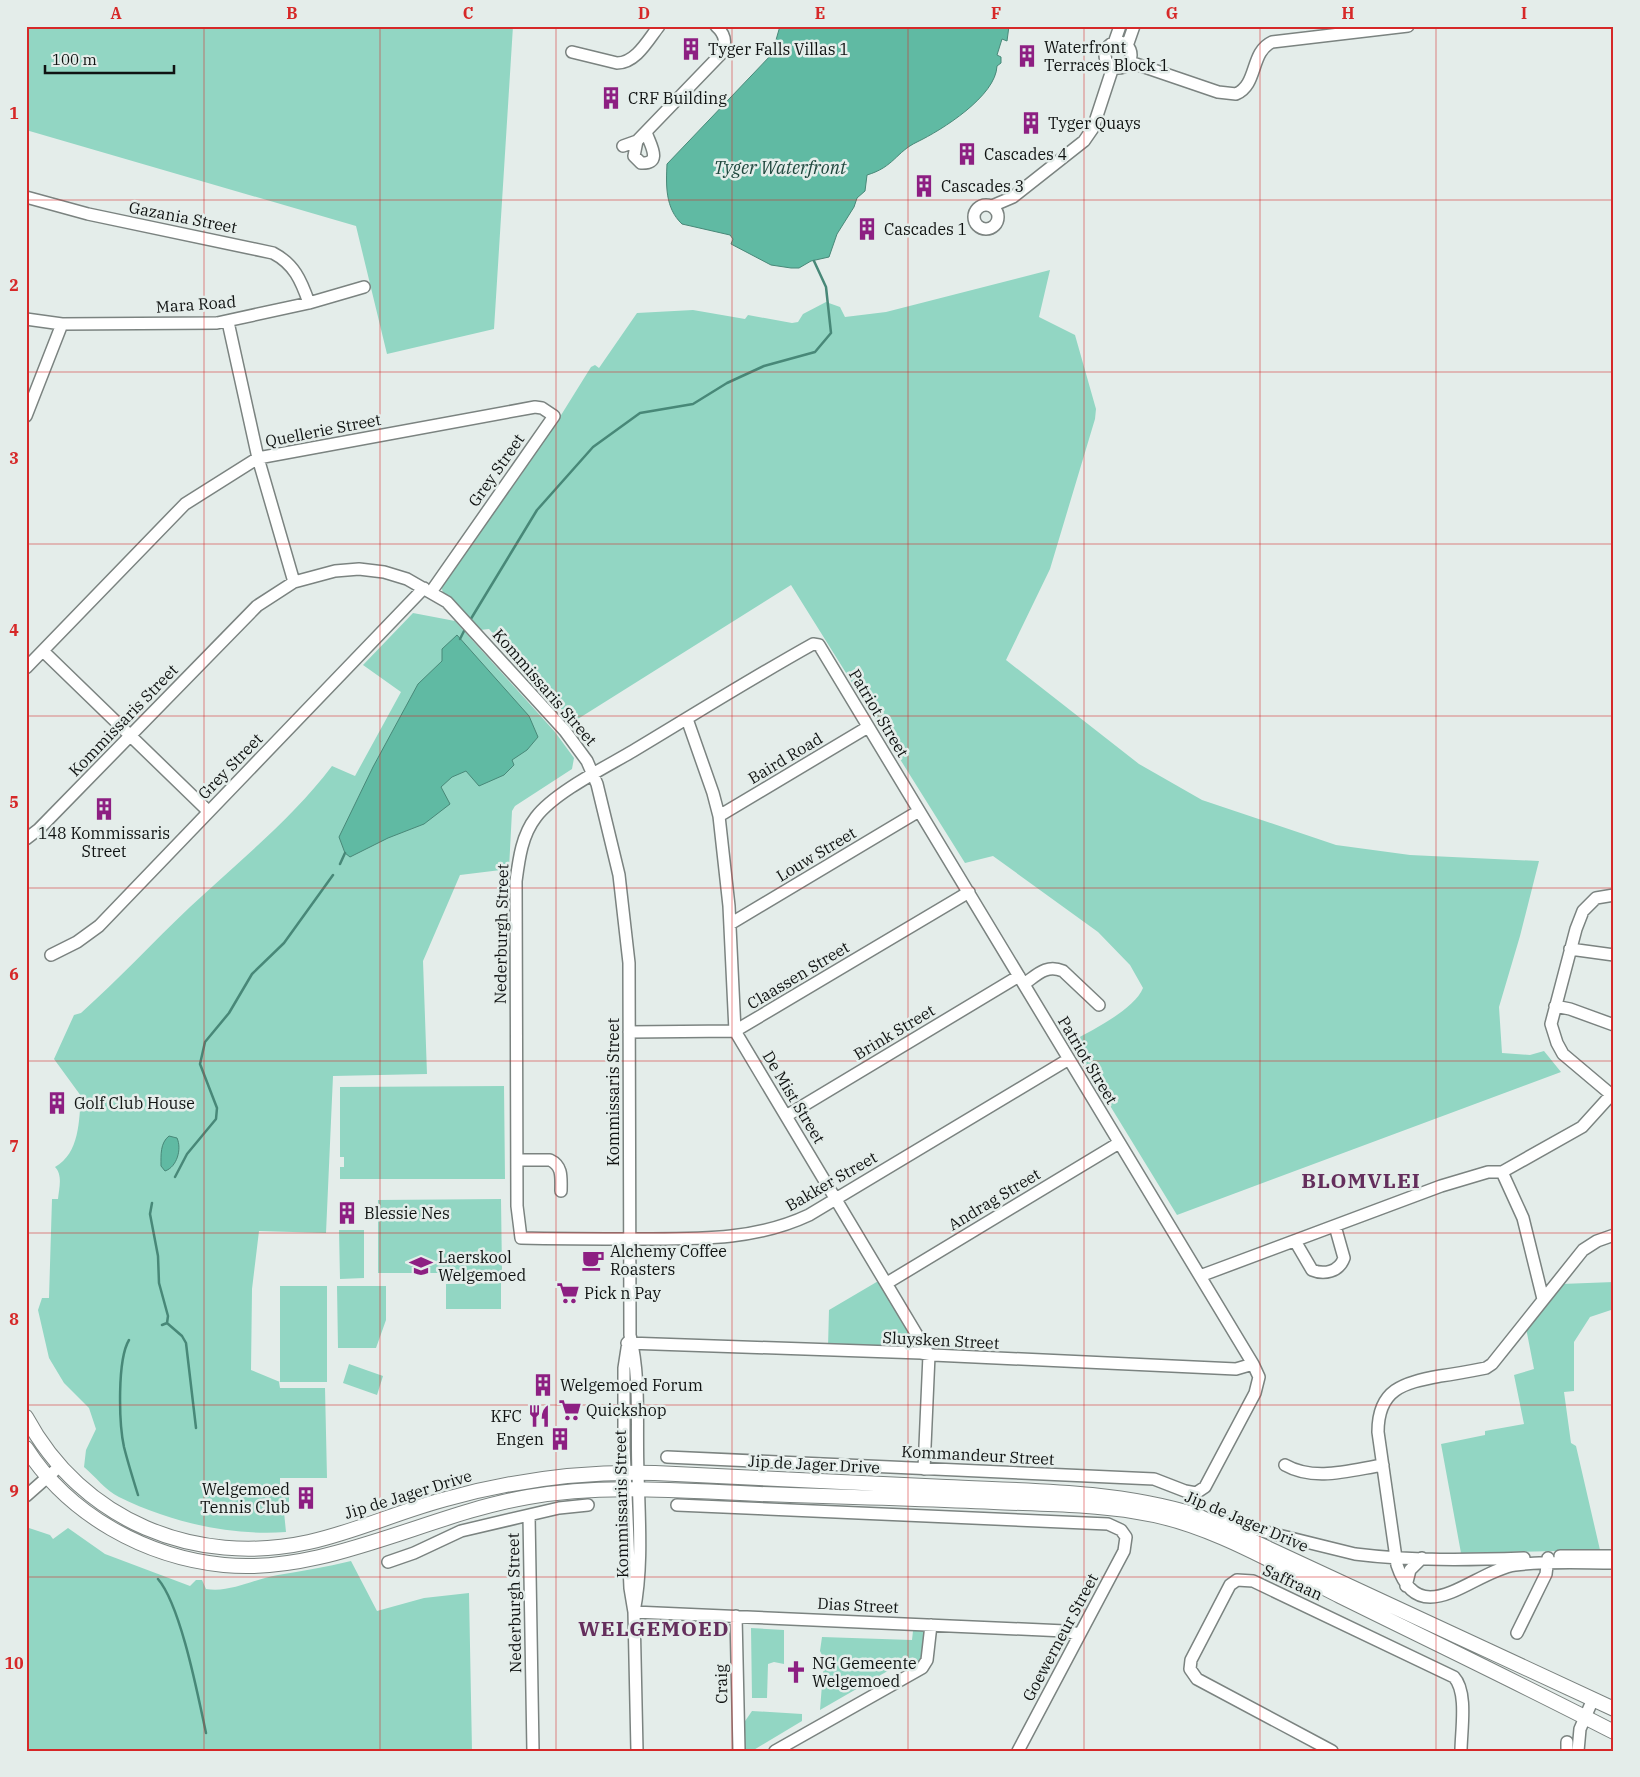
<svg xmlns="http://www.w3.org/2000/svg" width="1640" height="1777" font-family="'IBM Plex Serif',serif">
<rect width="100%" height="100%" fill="#e4edea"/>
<!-- green -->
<path fill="#92d6c3" d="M26 26H513L494 329 387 354 356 226 26 130Z
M1050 270 1039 317 1075 335 1096 409 1095 419 1050 569 1006 660 1139 764 1202 800 1336 845 1410 855 1539 861 1520 936 1499 1007 1502 1053 1530 1055 1544 1051 1561 1072 1177 1215 1071 1042C1092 1030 1134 1010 1143 988L1130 965 1098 932 993 856 965 863 791 585 573 722 489 629 480 630C473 620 442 596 442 589 442 582 448 576 451 571L521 475 540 442 558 420 591 367 595 365 599 368 637 313 693 310 745 319 748 315 792 323 798 322 803 314 826 302 840 307 845 317 886 312Z
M413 613 455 621 555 732 574 758 572 769 515 806 512 811 509 869 460 875 423 961 427 1074 333 1076 326 1233 259 1231 252 1289 251 1370 280 1382V1286H327V1382H279L280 1388H325L327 1478H280V1487L284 1491H289V1507L284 1512 286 1532C229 1536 170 1522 119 1497 106 1491 95 1476 84 1467L86 1450 96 1429 89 1408 64 1383 49 1358 38 1310 42 1298H49L52 1199H58C59 1189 63 1175 55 1167 80 1153 79 1120 81 1096L54 1059 74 1015 81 1013C119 979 153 942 190 907 239 861 292 819 332 766L355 776 401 692 363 665Z
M504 1086 505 1179H340V1167H344V1157H340V1087Z
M501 1199 502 1273H378V1200Z
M339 1230H364V1278L340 1279Z
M880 1280 917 1344 914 1349 828 1347 829 1310Z
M1614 1282V1309L1590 1317 1574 1342V1391L1564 1392 1571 1443 1576 1446 1600 1550 1461 1553 1441 1444 1485 1435V1431L1524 1424 1514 1375 1534 1369 1526 1328 1561 1284Z
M501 1283V1309H446V1284Z
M337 1286H386V1320L376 1348H338Z
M349 1364 383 1376 377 1395 343 1383Z
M26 1527 50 1535 53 1539 68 1528 105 1554 190 1586 196 1580H202L206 1589C231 1593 253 1579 278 1575 302 1571 326 1567 351 1561L377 1611 424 1598 469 1593 472 1751H26Z
M751 1628 784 1630V1664L774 1662 768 1664 767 1698H752Z
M913 1631H925C924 1648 925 1660 910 1669L905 1661 820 1710 824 1659 820 1651 822 1637 912 1640Z
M752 1711 802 1714V1721L752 1751H744L743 1724Z"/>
<!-- water -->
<path fill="#60baa3" stroke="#488878" d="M780 26H1009L1007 41 1002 39 997 55 1001 57V63L997 66C996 96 942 130 917 142 896 152 894 167 867 175L865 191 857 198 854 207 837 234 829 257 811 261 799 268H791L771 265 731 244 733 239 730 235 682 224C665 208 666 185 667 164L772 54Z
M457 635 529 716 538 737 527 750 512 760 514 765 504 775 479 786 466 771 452 777 441 787 450 804 424 824 388 838 350 857 345 853 339 837 373 767 418 684 442 661V649Z
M169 1136 177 1138C182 1149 177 1167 165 1171L161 1166C161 1155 160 1143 169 1136Z"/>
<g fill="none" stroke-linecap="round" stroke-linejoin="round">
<!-- stream -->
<path stroke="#488878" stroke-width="2.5" d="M469 622 537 510 593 447 640 413 693 404 727 383 764 366 815 352 831 333 826 287 814 261
M460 639 466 627
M340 864 345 853
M175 1177 187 1154 216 1119 217 1108 200 1064 205 1042 229 1013 252 974 284 943 333 875
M152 1203 150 1214 158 1256 159 1283 168 1316 167 1323 162 1325
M167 1323 182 1336 186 1343 196 1428
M129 1340C117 1360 119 1424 124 1447 128 1463 133 1479 138 1495
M158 1579C181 1606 198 1696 206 1733"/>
<defs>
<path id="minor" d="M1105 55a13 13 0 1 1 26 0a13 13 0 1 1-26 0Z
M1114 43 1120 26
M1127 46 1134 26
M572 52 617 63C636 63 648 40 659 26
M1130 62 1218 92 1236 94C1258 85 1250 52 1272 42L1408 26
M637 141 634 156 641 163C664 164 649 143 646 132
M623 146 637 141 720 55C727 44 726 35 716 26
M26 197 88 214 273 253C294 264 301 280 309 303
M974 217a12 12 0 1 1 24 0a12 12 0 1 1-24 0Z
M992 206 1013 197 1084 141 1093 128 1113 67
M26 319 62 324 217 323 309 303 364 287
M228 322 258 458 294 582
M26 416 62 324
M43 651 208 811
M26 668 185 504 258 458 535 407 542 408 554 416 431 592
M687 719 713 793 719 816 729 906 735 1031 929 1355 924 1469
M719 816 868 727
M26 839 39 829 257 606 294 582 335 571 359 569 384 572 407 579 447 602 565 731 587 761 597 784 619 875 629 963 630 1335C641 1379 636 1427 638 1472 639 1518 643 1567 634 1612
M1614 895 1596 898 1583 911 1576 929 1551 1024 1557 1043 1563 1054 1614 1097
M730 924 919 811
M1570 949 1614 955
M51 955 77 942 99 926 424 588
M1024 984C1037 975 1046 964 1063 971L1099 1005
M1555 1006 1570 1009 1614 1025
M629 1032 735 1031 969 892
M786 1116 1019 976
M517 1160H550C563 1166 561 1178 561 1191
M1502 1172 1523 1218 1543 1299
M1614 1235 1597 1241 1583 1250 1492 1364 1486 1368C1471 1371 1455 1374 1440 1376 1403 1383 1378 1389 1378 1432L1397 1565C1420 1634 1473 1571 1515 1565 1547 1561 1581 1563 1614 1563
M1295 1241 1312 1270C1324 1275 1339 1272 1344 1258L1335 1226
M1200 1276 1441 1186 1488 1172H1502L1582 1127 1611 1095
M887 1283 1119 1143
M628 1342 624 1368V1447L630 1588 634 1612 637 1751
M627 1343 921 1353 933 1355 1236 1369 1253 1364
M667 1457 1154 1479 1185 1491 1196 1493 1205 1487 1255 1393 1259 1377 1253 1364 819 645 813 644C752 678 693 715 633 751 606 767 555 792 536 817 522 835 519 858 516 881L517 1206 521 1238C562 1239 603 1239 644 1239 701 1239 756 1240 809 1215L1069 1059
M1285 1465C1315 1482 1351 1470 1383 1465
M26 1496 60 1466
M677 1505 1108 1524 1121 1530 1126 1537 1124 1551 1018 1751
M529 1515 559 1508 588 1505
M1213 1519 1355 1554C1411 1561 1469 1560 1524 1558
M1560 1556H1614
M388 1562 414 1553 461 1531 529 1515 533 1751
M1406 1586 1410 1570 1422 1558
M634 1612 1065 1631 1079 1634
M736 1616 739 1751
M1517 1633 1546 1574 1548 1558
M775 1751 922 1668 927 1660 931 1625
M1332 1751 1197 1679 1190 1669 1191 1660 1230 1585 1237 1580 1253 1581 1454 1677C1468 1692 1461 1731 1461 1751
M1567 1751V1742
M1578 1751 1580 1729 1593 1699"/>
<path id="major" d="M26 1417C82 1521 195 1567 309 1542 355 1532 400 1511 446 1499 514 1480 584 1471 655 1473 752 1478 849 1483 946 1487 1031 1491 1114 1490 1196 1515L1614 1709
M26 1448C69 1515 145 1557 224 1565 325 1575 428 1514 528 1497 614 1482 704 1493 790 1495 858 1497 926 1499 994 1502 1042 1504 1090 1504 1138 1512 1207 1522 1278 1565 1340 1596 1431 1641 1523 1685 1614 1732"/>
</defs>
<!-- minor casing -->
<use href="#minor" stroke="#7b8380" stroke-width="14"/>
<!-- major casing -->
<use href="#major" stroke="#7b8380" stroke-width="16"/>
<!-- minor -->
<use href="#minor" stroke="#fff" stroke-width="11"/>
<!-- major -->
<use href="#major" stroke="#fff" stroke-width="14"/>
</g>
<!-- grid -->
<path fill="none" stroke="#d62828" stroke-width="1" stroke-opacity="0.55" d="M204 26V1751M380 26V1751M556 26V1751M732 26V1751M908 26V1751M1084 26V1751M1260 26V1751M1436 26V1751M26 200H1614M26 372H1614M26 544H1614M26 716H1614M26 888H1614M26 1061H1614M26 1233H1614M26 1405H1614M26 1577H1614"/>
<!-- icons -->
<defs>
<symbol id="building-bare" viewBox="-9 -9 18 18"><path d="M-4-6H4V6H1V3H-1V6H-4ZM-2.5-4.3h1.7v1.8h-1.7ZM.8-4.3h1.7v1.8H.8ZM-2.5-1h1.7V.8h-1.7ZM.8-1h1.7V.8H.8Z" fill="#8d1f82" stroke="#e4edea" stroke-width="2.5" paint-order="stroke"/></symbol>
<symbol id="cafe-bare" viewBox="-9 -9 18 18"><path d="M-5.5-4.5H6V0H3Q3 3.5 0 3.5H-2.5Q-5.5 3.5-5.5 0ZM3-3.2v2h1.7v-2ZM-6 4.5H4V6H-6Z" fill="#8d1f82" stroke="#e4edea" stroke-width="2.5" paint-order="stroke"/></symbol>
<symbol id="school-bare" viewBox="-9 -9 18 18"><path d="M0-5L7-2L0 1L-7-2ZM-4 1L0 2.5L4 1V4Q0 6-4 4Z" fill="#8d1f82" stroke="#e4edea" stroke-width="2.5" paint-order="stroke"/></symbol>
<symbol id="supermarket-bare" viewBox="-9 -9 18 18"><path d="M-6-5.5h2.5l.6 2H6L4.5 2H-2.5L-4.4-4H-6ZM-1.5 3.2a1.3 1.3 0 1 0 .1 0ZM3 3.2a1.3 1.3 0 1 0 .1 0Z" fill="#8d1f82" stroke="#e4edea" stroke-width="2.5" paint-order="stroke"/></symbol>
<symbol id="restaurant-bare" viewBox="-9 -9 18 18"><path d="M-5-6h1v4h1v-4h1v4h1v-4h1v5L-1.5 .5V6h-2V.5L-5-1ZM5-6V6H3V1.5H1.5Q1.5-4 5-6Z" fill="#8d1f82" stroke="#e4edea" stroke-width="2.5" paint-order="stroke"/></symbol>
<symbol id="church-bare" viewBox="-9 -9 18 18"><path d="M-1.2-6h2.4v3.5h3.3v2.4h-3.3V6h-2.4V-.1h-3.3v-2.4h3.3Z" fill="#8d1f82" stroke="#e4edea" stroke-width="2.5" paint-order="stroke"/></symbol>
</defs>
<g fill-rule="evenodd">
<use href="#building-bare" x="675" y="33" width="32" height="32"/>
<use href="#building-bare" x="1011" y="40" width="32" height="32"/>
<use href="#building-bare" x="595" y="82" width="32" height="32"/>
<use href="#building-bare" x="1015" y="107" width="32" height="32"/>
<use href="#building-bare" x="951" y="138" width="32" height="32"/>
<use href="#building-bare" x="908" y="170" width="32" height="32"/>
<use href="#building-bare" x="851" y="213" width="32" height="32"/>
<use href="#building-bare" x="88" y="793" width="32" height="32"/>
<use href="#building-bare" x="41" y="1087" width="32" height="32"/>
<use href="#building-bare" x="331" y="1197" width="32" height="32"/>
<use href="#cafe-bare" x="577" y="1244" width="32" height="32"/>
<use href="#school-bare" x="405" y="1250" width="32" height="32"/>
<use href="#supermarket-bare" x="552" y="1277" width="32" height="32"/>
<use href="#building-bare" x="527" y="1369" width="32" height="32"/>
<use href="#supermarket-bare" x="554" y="1394" width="32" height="32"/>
<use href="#restaurant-bare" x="523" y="1400" width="32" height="32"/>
<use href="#building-bare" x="544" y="1423" width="32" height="32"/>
<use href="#building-bare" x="290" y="1482" width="32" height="32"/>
<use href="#church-bare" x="780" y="1656" width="32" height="32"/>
</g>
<g text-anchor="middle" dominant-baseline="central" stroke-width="5" stroke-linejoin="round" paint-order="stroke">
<!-- poi labels -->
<g font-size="16" fill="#101312" stroke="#e4edea" text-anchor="start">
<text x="1044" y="47">Waterfront<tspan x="1044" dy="18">Terraces Block 1</tspan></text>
<text x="708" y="49">Tyger Falls Villas 1</text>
<text x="628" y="98">CRF Building</text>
<text x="1048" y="123">Tyger Quays</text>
<text x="984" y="154">Cascades 4</text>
<text x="941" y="186">Cascades 3</text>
<text x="884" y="229">Cascades 1</text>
<text x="104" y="833" text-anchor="middle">148 Kommissaris<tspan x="104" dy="18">Street</tspan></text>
<text x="74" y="1103">Golf Club House</text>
<text x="364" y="1213">Blessie Nes</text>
<text x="610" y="1251">Alchemy Coffee<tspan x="610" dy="18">Roasters</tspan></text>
<text x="438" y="1257">Laerskool<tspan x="438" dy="18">Welgemoed</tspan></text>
<text x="584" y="1293">Pick n Pay</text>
<text x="560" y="1385">Welgemoed Forum</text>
<text x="586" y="1410">Quickshop</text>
<text x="522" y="1416" text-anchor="end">KFC</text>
<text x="544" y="1439" text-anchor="end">Engen</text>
<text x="290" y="1489" text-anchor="end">Welgemoed<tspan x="290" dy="18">Tennis Club</tspan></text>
<text x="812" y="1663">NG Gemeente<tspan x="812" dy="18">Welgemoed</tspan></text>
</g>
<!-- street labels -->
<g font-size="16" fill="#101312" stroke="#e4edea">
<text transform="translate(183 217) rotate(11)">Gazania Street</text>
<text transform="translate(196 304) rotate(-4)">Mara Road</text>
<text transform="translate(323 430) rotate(-11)">Quellerie Street</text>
<text transform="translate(496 470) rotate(-55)">Grey Street</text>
<text transform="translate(545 687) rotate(49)">Kommissaris Street</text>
<text transform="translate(879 713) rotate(59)">Patriot Street</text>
<text transform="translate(123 720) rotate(-46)">Kommissaris Street</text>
<text transform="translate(785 758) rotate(-31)">Baird Road</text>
<text transform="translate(230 766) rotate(-46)">Grey Street</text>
<text transform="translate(816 854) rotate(-31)">Louw Street</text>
<text transform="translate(501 934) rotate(-89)">Nederburgh Street</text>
<text transform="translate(798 975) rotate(-31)">Claassen Street</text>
<text transform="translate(894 1032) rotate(-31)">Brink Street</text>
<text transform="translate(1088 1060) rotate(59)">Patriot Street</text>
<text transform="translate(613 1092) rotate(-90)">Kommissaris Street</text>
<text transform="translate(794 1097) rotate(59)">De Mist Street</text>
<text transform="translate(831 1181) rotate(-30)">Bakker Street</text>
<text transform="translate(994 1199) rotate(-31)">Andrag Street</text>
<text transform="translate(941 1340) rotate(3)">Sluysken Street</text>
<text transform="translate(978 1455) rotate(3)">Kommandeur Street</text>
<text transform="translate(814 1464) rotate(3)">Jip de Jager Drive</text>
<text transform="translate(408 1494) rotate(-17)">Jip de Jager Drive</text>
<text transform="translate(621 1504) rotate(-91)">Kommissaris Street</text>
<text transform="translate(1247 1521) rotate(23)">Jip de Jager Drive</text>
<text transform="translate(1293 1582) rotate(25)">Saffraan</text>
<text transform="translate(514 1603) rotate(-91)">Nederburgh Street</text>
<text transform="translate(858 1605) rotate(3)">Dias Street</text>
<text transform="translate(1060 1637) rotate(-62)">Goewerneur Street</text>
<text transform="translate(721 1684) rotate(-91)">Craig</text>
</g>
<!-- water labels -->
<g font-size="18" font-style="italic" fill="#1e473d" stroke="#e4edea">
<text x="780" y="167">Tyger Waterfront</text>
</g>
<!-- district labels -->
<g font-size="21" font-weight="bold" letter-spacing="1" fill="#642e5c" stroke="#e4edea">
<text x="1361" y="1180">BLOMVLEI</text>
<text x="654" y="1628">WELGEMOED</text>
</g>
</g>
<!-- border -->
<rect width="1640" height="1777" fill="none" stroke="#e4edea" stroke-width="55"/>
<!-- scale -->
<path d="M45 65v8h129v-8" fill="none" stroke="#101312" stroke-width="2.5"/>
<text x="52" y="65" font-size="15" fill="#101312" stroke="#e4edea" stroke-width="4" paint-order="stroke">100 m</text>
<rect x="28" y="28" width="1584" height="1722" fill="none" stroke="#d62828" stroke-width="2"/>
<g font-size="16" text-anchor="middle" font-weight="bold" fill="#d62828">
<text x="116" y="19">A</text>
<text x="292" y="19">B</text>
<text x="468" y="19">C</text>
<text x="644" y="19">D</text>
<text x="820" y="19">E</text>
<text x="996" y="19">F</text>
<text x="1172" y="19">G</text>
<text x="1348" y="19">H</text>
<text x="1524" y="19">I</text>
<text x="14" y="119">1</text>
<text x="14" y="291">2</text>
<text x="14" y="464">3</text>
<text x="14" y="636">4</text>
<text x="14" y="808">5</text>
<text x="14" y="980">6</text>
<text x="14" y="1152">7</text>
<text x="14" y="1325">8</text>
<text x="14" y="1497">9</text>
<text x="14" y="1669">10</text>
</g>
</svg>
